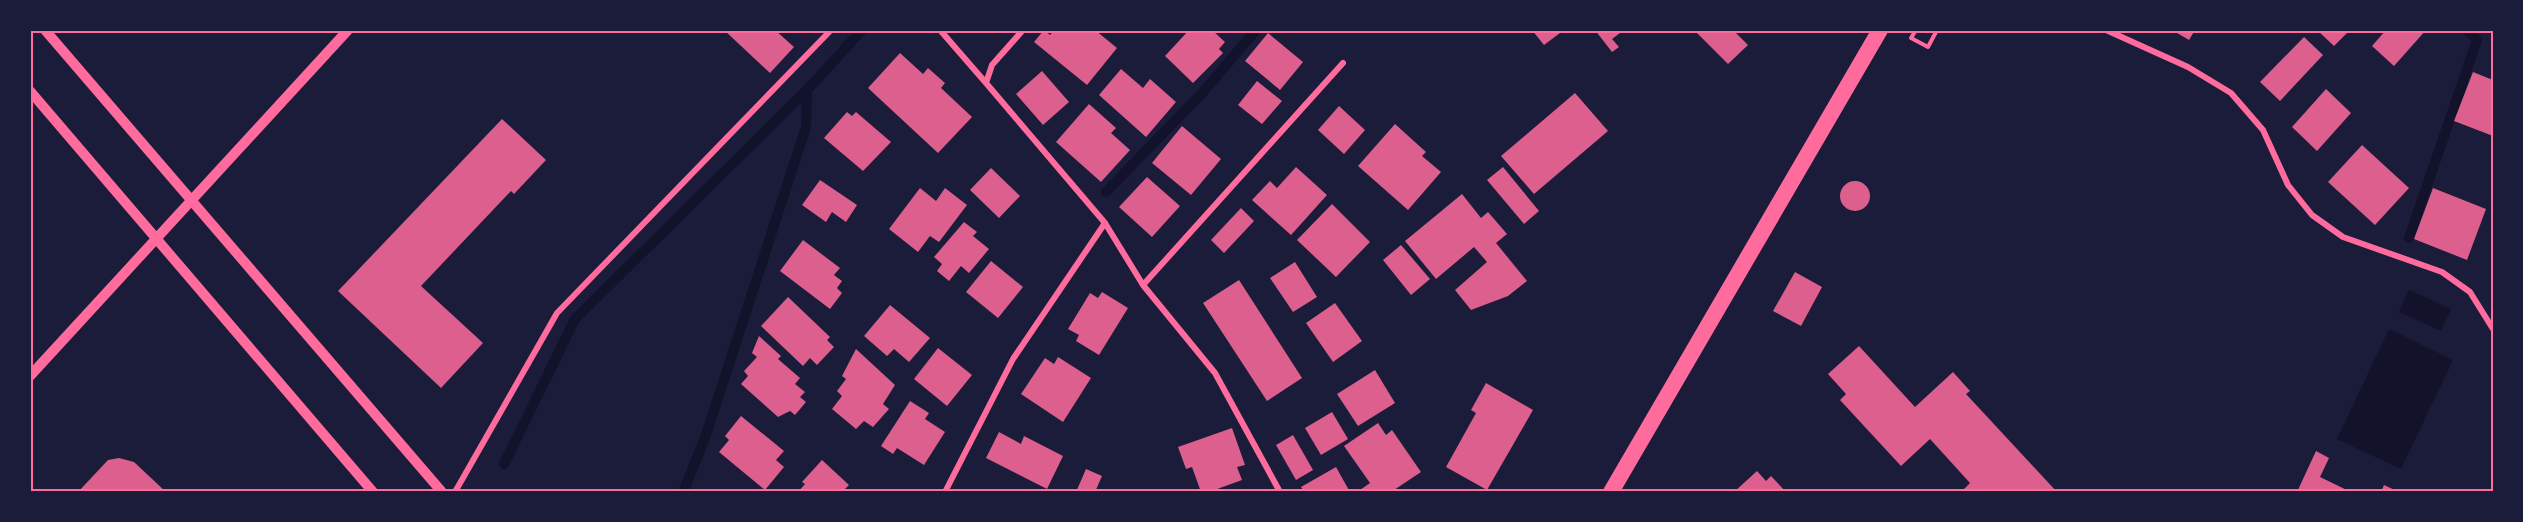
<svg xmlns="http://www.w3.org/2000/svg" width="2523" height="522" font-family="Quicksand,sans-serif">
<rect width="100%" height="100%" fill="#1b1b3a"/>
<!-- water -->
<path fill="#12122b" d="M2409 290 2451 309 2441 331 2399 312Z
M2389 329 2453 360 2401 469 2337 439Z"/>
<g fill="none" stroke-linecap="round" stroke-linejoin="round">
<!-- stream -->
<path stroke="#12122b" stroke-width="10" d="M1106 192 1204 91 1256 30
M2409 238 2477 40 2467 30
M504 464 575 319 807 90 862 30
M683 492 705 438 806 127 807 90"/>
</g>
<!-- building -->
<path fill="#dd5f8e" d="M724 30H775L794 47 770 73Z
M1044 30 1050 35 1054 30H1095L1117 48 1087 85 1034 42Z
M1189 30H1212L1225 42 1219 49 1223 53 1193 83 1165 56Z
M1532 30H1564L1544 45Z
M1595 30H1624L1612 39 1619 47 1612 52Z
M1700 30H1733L1748 45 1728 64 1697 33Z
M2172 30H2195L2189 40Z
M2317 30H2350L2334 46Z
M2386 30H2426L2394 66 2372 46Z
M1268 33 1303 62 1280 90 1245 61Z
M2304 37 2323 55 2280 101 2260 82Z
M900 53 923 74 928 68 945 83 941 88 972 117 938 153 868 88Z
M1121 69 1143 88 1150 79 1176 102 1146 137 1099 95Z
M1042 71 1069 102 1043 125 1016 94Z
M2473 72 2493 80V136L2454 121Z
M1257 81 1282 101 1262 124 1238 105Z
M2326 89 2351 113 2317 151 2292 127Z
M1575 93 1608 131 1534 194 1501 156Z
M1089 104 1116 128 1111 133 1130 150 1101 182 1056 142Z
M1339 106 1365 130 1344 154 1318 130Z
M847 112 852 116 856 112 891 142 863 171 824 138Z
M502 119 546 160 514 194 511 191 421 286 483 343 441 388 338 291Z
M1395 124 1426 152 1422 156 1441 172 1408 210 1358 166Z
M1182 126 1221 159 1191 195 1152 163Z
M2362 145 2409 188 2375 225 2328 182Z
M1296 167 1327 195 1291 235 1252 200 1270 181 1277 188Z
M1503 167 1539 211 1524 224 1487 180Z
M991 168 1020 196 999 218 970 190Z
M1147 177 1180 206 1152 237 1119 207Z
M820 180 857 205 846 222 832 212 826 222 802 205Z
M1840 196a15 15 0 1 1 30 0a15 15 0 1 1-30 0Z
M920 188 936 201 945 188 967 205 939 242 930 236 918 252 889 229Z
M2433 188 2486 209 2467 260 2414 239Z
M1462 194 1481 218 1488 212 1507 234 1496 243 1527 281 1508 296 1471 310 1455 290 1487 262 1474 247 1436 279 1405 241Z
M1332 204 1370 242 1336 277 1297 240Z
M1241 208 1254 221 1224 253 1211 240Z
M964 222 977 232 973 236 989 249 969 273 961 266 949 281 937 271 942 264 934 257Z
M803 240 840 268 834 275 842 281 837 288 842 293 830 309 780 271Z
M1401 245 1430 279 1411 295 1383 260Z
M991 261 1023 287 998 318 966 292Z
M1295 262 1317 297 1293 312 1270 278Z
M1795 272 1822 287 1801 326 1773 311Z
M1239 280 1302 378 1267 401 1203 303Z
M1102 292 1128 308 1099 355 1076 341 1079 335 1068 329 1090 293 1098 298Z
M788 297 830 337 827 340 834 347 817 365 810 358 803 366 761 326Z
M1335 303 1362 341 1333 362 1306 323Z
M890 305 930 338 909 362 894 349 887 356 864 336Z
M759 336 781 356 778 359 800 378 795 384 805 392 800 397 806 402 795 415 790 411 778 417 741 384 748 376 744 371 757 357 752 353Z
M1859 346 1915 407 1953 372 1970 391 1966 394 2057 492H1961L1970 483 1930 439 1901 466 1840 400 1846 394 1828 374Z
M938 348 972 375 947 406 914 379Z
M856 349 895 385 883 404 889 409 873 427 864 421 856 429 832 409 842 396 837 391 846 379 842 376Z
M1058 357 1091 378 1063 422 1021 394 1045 358 1054 364Z
M1375 370 1395 403 1358 426 1337 394Z
M1486 383 1533 410 1487 490 1446 467 1476 413 1471 410Z
M910 401 929 413 925 419 945 432 924 465 897 448 893 454 881 446Z
M1332 412 1348 439 1321 455 1305 428Z
M741 416 784 451 776 460 784 467 765 490 719 452 729 440 725 436Z
M1378 423 1386 435 1392 430 1421 472 1391 492H1362L1360 490 1370 483 1344 446Z
M1232 428 1245 465 1237 467 1242 480 1209 492H1201L1192 467 1186 469 1178 447Z
M999 432 1021 444 1024 436 1063 456 1047 489 986 458Z
M1293 435 1313 470 1296 480 1276 445Z
M2316 451 2329 458 2320 477 2351 492H2297Z
M119 458 134 462 166 492H78L108 460Z
M822 460 849 485 842 492H798L805 484 802 482Z
M1336 467 1350 492H1304L1301 487Z
M1086 469 1102 476 1095 492H1076Z
M1757 471 1766 481 1771 476 1786 492H1734Z
M2384 485 2399 492H2381Z"/>
<g fill="none" stroke-linecap="round" stroke-linejoin="round">
<!-- path -->
<path stroke="#ff6b9d" stroke-width="4" d="M1916 30 1911 38 1928 47 1937 30"/>
<!-- minor -->
<path stroke="#ff6b9d" stroke-width="6" d="M940 30 986 83
M1023 30 992 65 986 83 1105 223 1143 285 1215 373 1280 492
M2106 30 2188 67 2231 93 2263 130 2288 185 2312 215 2343 237 2442 272 2470 292 2493 329
M1143 285 1343 63
M455 492 557 313 831 30
M945 492 1013 359 1105 223"/>
<!-- tertiary -->
<path stroke="#ff6b9d" stroke-width="10" d="M45 30 442 492
M30 91 373 492
M30 376 348 30"/>
<!-- trunk -->
<path stroke="#ff6b9d" stroke-width="16" d="M1611 492 1880 30"/>
</g>
<!-- border -->
<rect width="2523" height="522" fill="none" stroke="#1b1b3a" stroke-width="63"/>
<rect x="32" y="32" width="2460" height="458" fill="none" stroke="#ff6b9d" stroke-width="2"/>
</svg>
